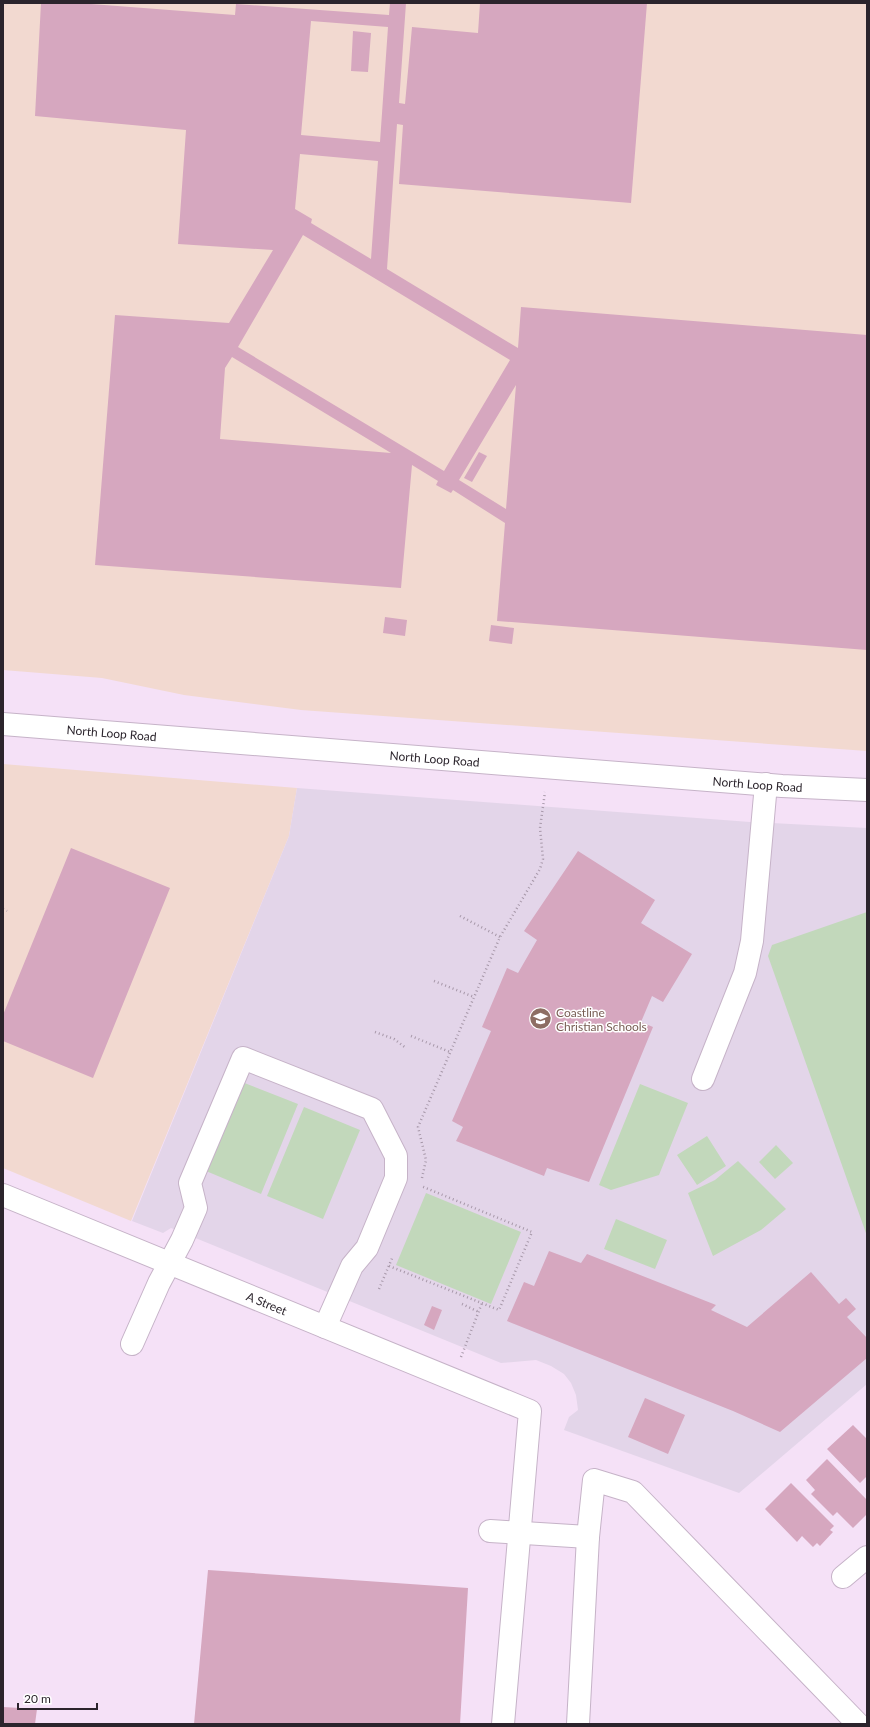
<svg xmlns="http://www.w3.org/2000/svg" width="870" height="1727" font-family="Lato,sans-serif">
<rect width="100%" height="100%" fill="#f5e1f7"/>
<!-- commercial -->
<path fill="#f2d9d0" d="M3 3H867V751L301 710 184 695 102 678 3 670Z
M3 764 297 788 289 836 131 1221 3 1168Z"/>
<!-- education -->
<path fill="#e3d5e9" d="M297 788 750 822 867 828V1384L739 1493 564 1430 569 1417 578 1410 576 1395 571 1383 564 1374 551 1366 536 1360 501 1363 171 1228 163 1233 132 1221 289 836Z"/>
<!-- green -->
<path fill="#c2d8bb" d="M867 912V1236L768 956 772 945Z
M242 1082 298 1104 261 1194 206 1171Z
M640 1084 688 1103 659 1175 611 1190 599 1185Z
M304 1107 360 1130 323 1219 267 1196Z
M707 1136 726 1166 697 1185 677 1155Z
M776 1145 793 1163 775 1179 759 1162Z
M738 1161 786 1209 761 1230 713 1256 688 1193 715 1180Z
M426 1193 521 1232 491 1304 396 1265Z
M616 1219 667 1240 655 1269 604 1249Z"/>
<!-- building -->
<path fill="#d6a7bf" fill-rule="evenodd" d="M41 3H78L235 15 236 4 389 15 390 3H406L399 103 405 104 412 27 478 33 480 3H647L631 203 399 184 403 125 397 124 387 269 518 348 521 307 867 335V650L497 621 505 523 453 490 451 493 436 485 438 481 412 465 401 588 95 565 115 315 229 323 273 250 178 244 186 130 35 116ZM311 21 388 27 380 142 301 135ZM300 154 378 161 371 259 311 223 312 219 295 209ZM303 235 510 360 444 471 238 347ZM232 357 391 453 220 439 225 368ZM516 385 506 509 459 480Z
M353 31 371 33 368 72 351 71Z
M479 452 487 456 472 482 464 478Z
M385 617 407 620 405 636 383 633Z
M491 625 514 628 512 644 489 641Z
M71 848 170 888 93 1078 3 1041V1015Z
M578 851 655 900 641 923 692 954 663 1002 652 996 641 1022 653 1027 589 1182 547 1168 544 1176 456 1141 463 1127 452 1121 491 1031 482 1027 507 968 518 973 537 940 524 931Z
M549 1251 581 1263 587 1254 716 1305 711 1310 747 1327 811 1272 839 1304 846 1298 856 1309 847 1317 867 1338V1358L780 1432 733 1411 507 1321 524 1282 534 1286Z
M432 1306 442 1310 434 1330 424 1325Z
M645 1398 685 1415 668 1454 628 1437Z
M853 1425 867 1439V1476L860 1483 827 1449Z
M827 1459 867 1500V1514L853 1528 837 1512 833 1516 811 1494 815 1490 806 1480Z
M791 1483 834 1526 830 1530 833 1532 820 1546 817 1543 813 1547 802 1536 797 1542 765 1509Z
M208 1570 468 1588 460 1724H194Z
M3 1707 37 1709 35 1724H3Z"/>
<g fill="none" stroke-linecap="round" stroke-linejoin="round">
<defs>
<g id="minor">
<path id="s1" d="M3 724 782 786 867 790"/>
<path d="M703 1079 745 973 752 941 766 784"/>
<path id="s2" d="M3 1195 530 1411 503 1724"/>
<path d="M132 1344 159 1283 182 1240 196 1208 190 1183 243 1058 372 1109 396 1156V1178L367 1248 352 1266 325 1327"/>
<path d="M490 1531 588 1537"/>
<path d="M843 1577 867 1557"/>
<path d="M578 1724 588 1537 594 1480 633 1492 858 1724"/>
</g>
</defs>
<!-- minor casing -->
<use href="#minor" stroke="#c6b3c8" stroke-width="24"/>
<!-- path -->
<path stroke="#a798a9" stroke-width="2.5" stroke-dasharray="1 3" stroke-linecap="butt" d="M3 909 7 911
M460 916 500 937
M434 981 474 997
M375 1032 394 1039 406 1048
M411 1036 450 1052
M422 1178 426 1160 418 1127 500 937 540 869 543 859 540 828 545 792
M389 1266 499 1310 532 1232 421 1186
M379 1289 393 1256
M462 1304 479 1312
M461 1357 482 1303"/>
<!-- minor -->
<use href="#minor" stroke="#fff" stroke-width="22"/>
</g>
<!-- icons -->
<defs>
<symbol id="school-disc" viewBox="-11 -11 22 22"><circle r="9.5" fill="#8d6e63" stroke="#fff"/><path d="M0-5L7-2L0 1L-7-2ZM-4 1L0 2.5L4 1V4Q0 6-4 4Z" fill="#fff"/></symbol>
</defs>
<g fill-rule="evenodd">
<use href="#school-disc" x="528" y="1006" width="25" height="25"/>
</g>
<g text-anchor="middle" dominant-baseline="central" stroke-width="3" stroke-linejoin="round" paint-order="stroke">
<!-- street labels -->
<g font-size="12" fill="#2b242c" stroke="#fff">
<text stroke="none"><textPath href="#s1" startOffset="109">North Loop Road</textPath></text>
<text stroke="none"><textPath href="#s1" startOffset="433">North Loop Road</textPath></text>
<text stroke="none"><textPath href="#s1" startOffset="757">North Loop Road</textPath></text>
<text stroke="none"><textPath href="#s2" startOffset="285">A Street</textPath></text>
</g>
<!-- education labels -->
<g font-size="12" fill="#785e54" stroke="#fff" text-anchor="start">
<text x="556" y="1012">Coastline<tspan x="556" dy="14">Christian Schools</tspan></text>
</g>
</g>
<!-- border -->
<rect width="870" height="1727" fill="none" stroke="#2b242c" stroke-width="8"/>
<!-- scale -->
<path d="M18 1703v6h79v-6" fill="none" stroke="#2b242c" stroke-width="2"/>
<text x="24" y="1703" font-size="12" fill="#2b242c" stroke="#ffffff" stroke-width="3" paint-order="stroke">20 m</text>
</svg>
